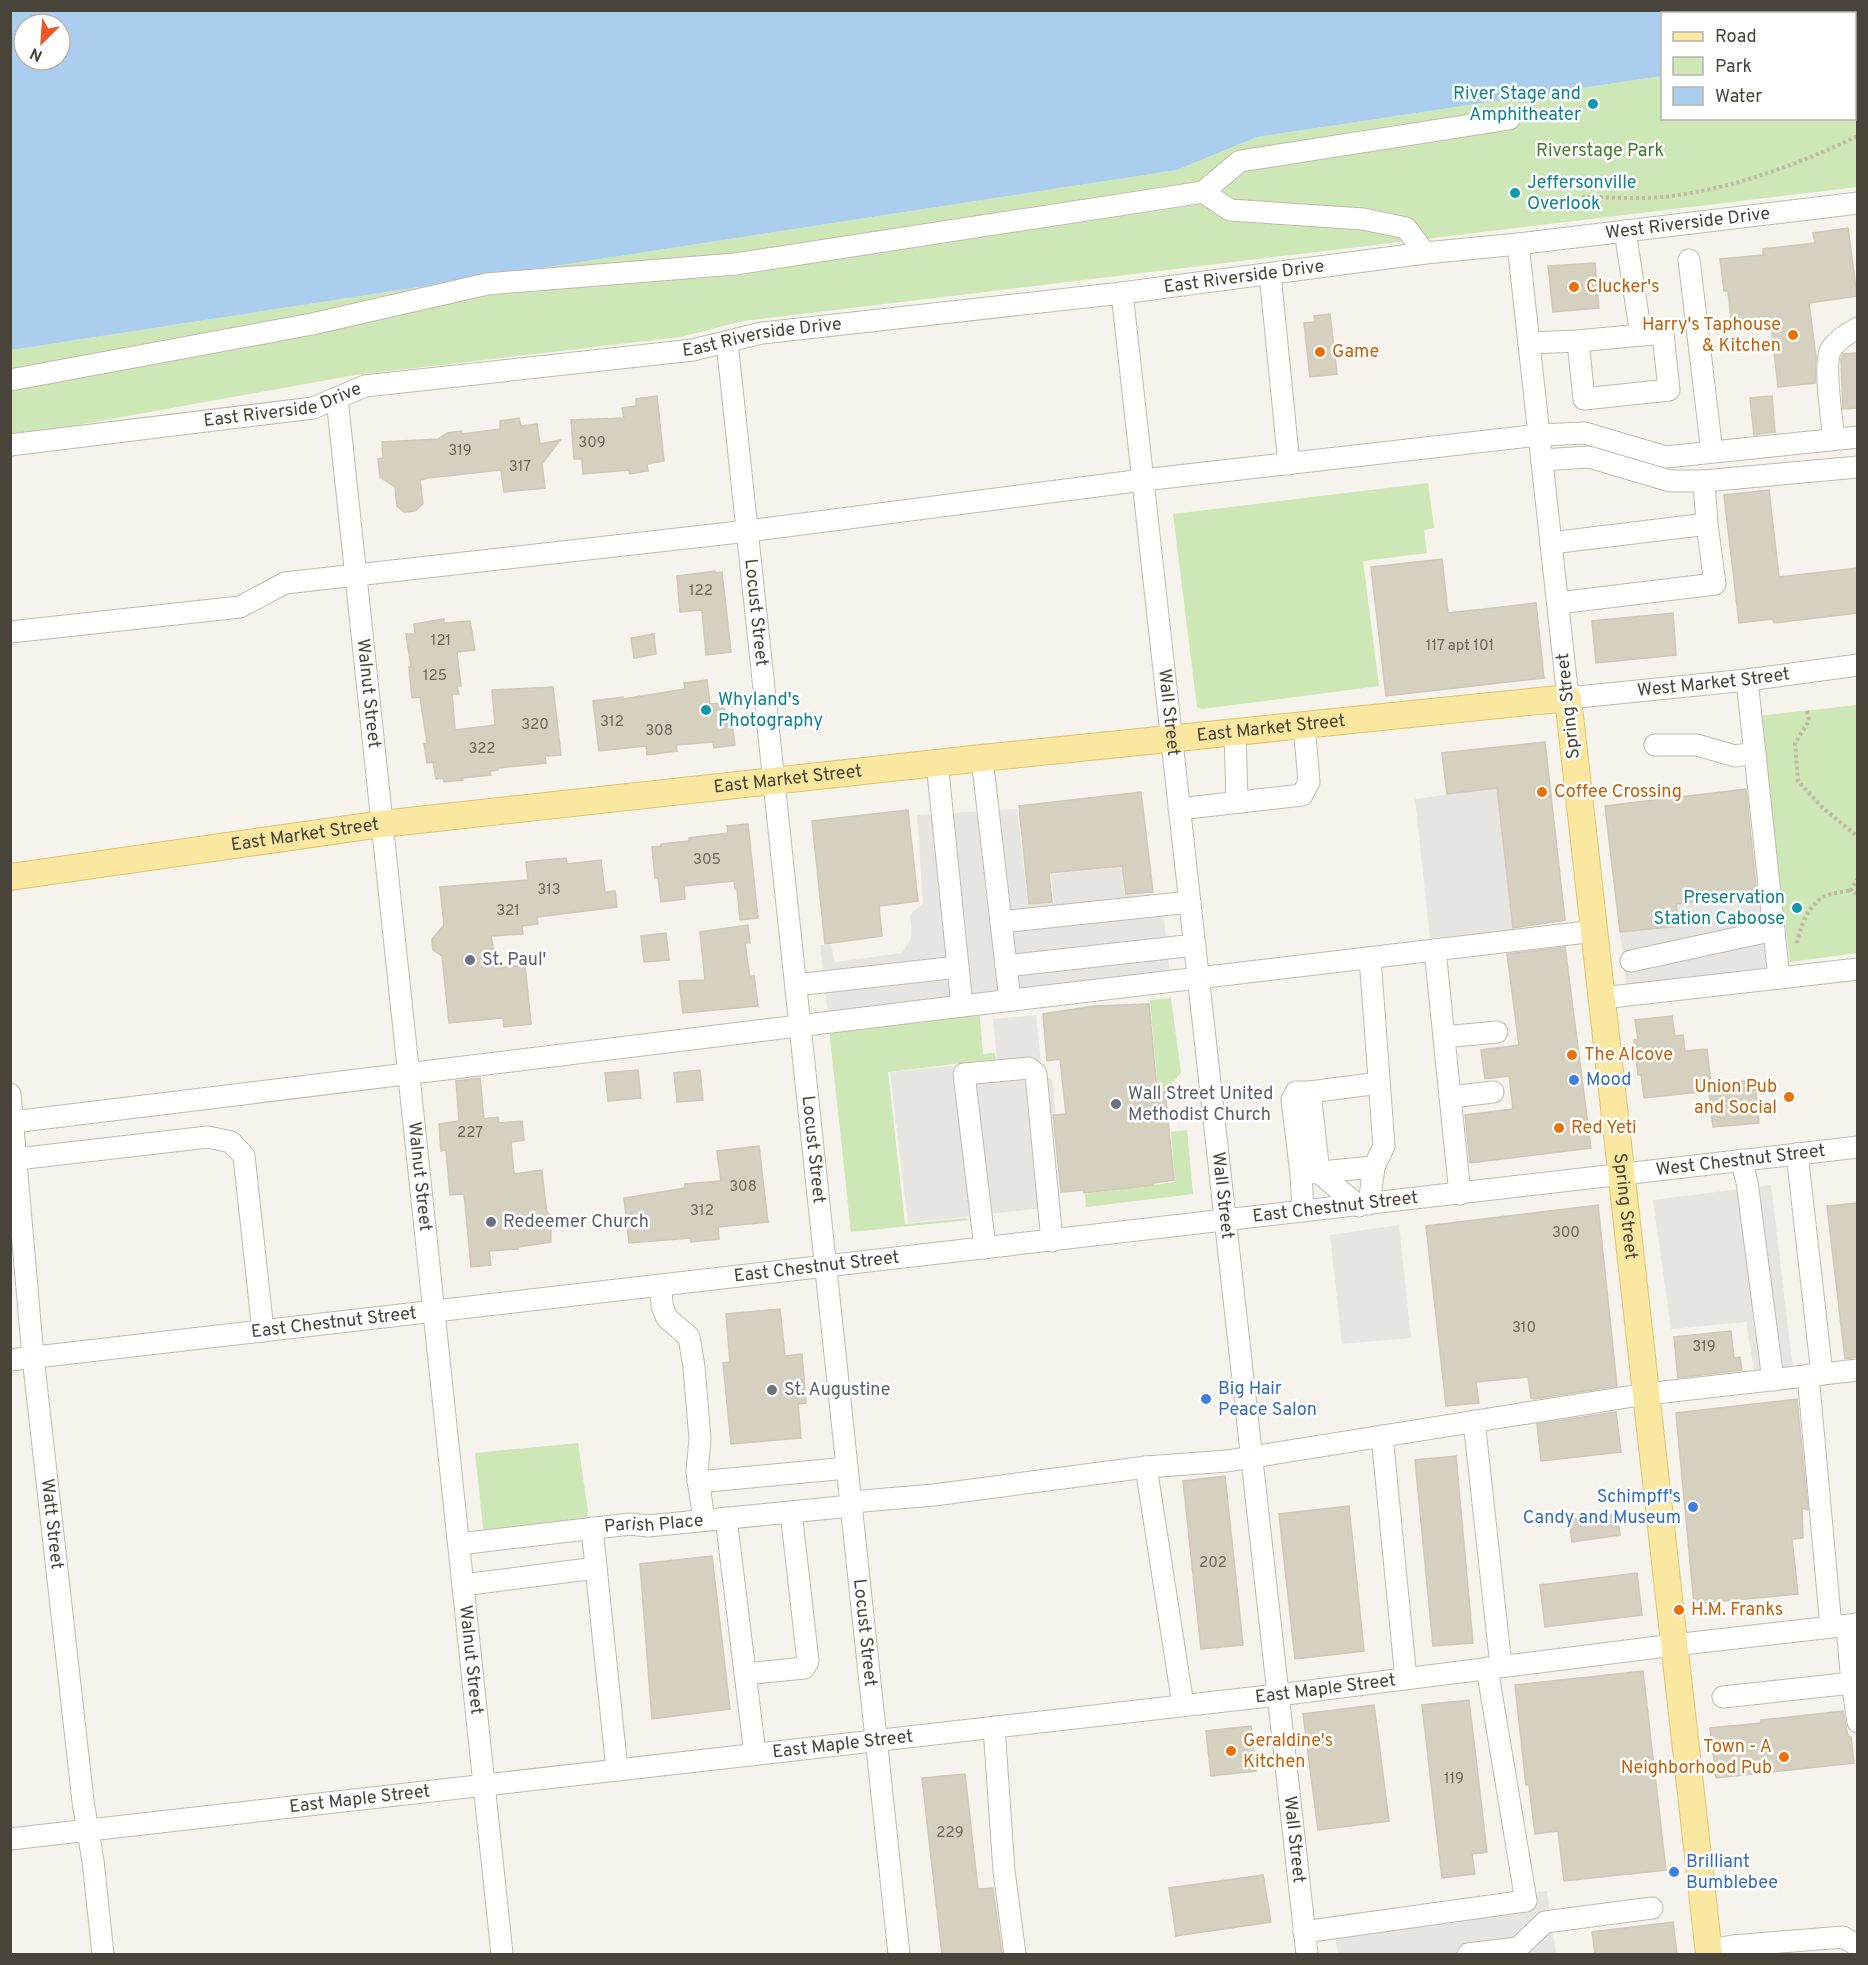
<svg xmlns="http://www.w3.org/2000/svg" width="1868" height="1965" font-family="Overpass,sans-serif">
<rect width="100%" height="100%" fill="#f5f3eb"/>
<!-- green -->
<path fill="#cde7b7" d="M1854 55H1857V187L743 321 680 337 355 375 11 437V350L1177 170 1257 137 1662 76V118H1854Z
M1428 483 1434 528 1424 530 1427 553 1363 561 1379 686 1202 709 1197 707 1173 514Z
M1857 705V953L1790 962 1758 716Z
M1171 998 1181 1073 1166 1090H1158L1150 1000Z
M979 1008 983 1054 995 1053 996 1059 888 1072 905 1224 966 1218 969 1220 851 1232 829 1029Z
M1187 1130 1193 1194 1086 1207 1085 1194 1175 1182 1171 1132Z
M578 1443 588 1511 585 1523 484 1536 475 1453Z"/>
<!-- parking -->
<path fill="#e7e5e2" d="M1497 788 1514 934 1430 938 1415 799Z
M1017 809 1028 905 1054 902 1051 874 1121 867 1125 895 1150 894 1157 898H1162L1170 975 828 1016 820 945H831L835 962 902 953 909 942 912 934 910 915 923 903 917 815Z
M1764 895 1773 971 1627 987 1620 932 1679 926 1676 904Z
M1036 1015 1042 1072 1052 1080 1054 1090 1055 1113 1047 1114 1053 1207 908 1223 890 1072 997 1061 993 1019Z
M1771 1185 1794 1377 1756 1381 1746 1322 1671 1329 1653 1200Z
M1399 1225 1411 1338 1342 1344 1330 1235Z
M1547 1891 1556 1954H1338L1332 1915Z"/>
<!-- water -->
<path fill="#abceee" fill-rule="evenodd" d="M11 11H1857V55H1855L1854 14H1662V76L1257 137 1177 170 11 350ZM24 24H60V60H24Z"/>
<!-- building -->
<path fill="#d6d0c1" stroke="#d1c8b5" stroke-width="1.5" d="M1848 228 1857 296 1809 303 1816 357 1815 383 1778 387 1770 316 1731 320 1728 291H1724L1720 259 1763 255V249L1815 243 1813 233Z
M1595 263 1599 308 1553 312 1548 266Z
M1330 314 1337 374 1310 377 1304 323 1315 322 1314 316Z
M1857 353V408L1843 409 1841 359 1843 354Z
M657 396 664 461 647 464 648 471 630 474 629 470 583 474 582 459H574L571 420 624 418 622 408 636 406V399Z
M1772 396 1775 432 1754 435 1750 398Z
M519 418 521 426 537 424 540 444 560 440 542 464 545 488 504 492 501 470 428 478 420 480 423 504 415 511 404 512 397 506 395 487 380 477 378 459 383 458 382 442 438 439 447 433 461 431 462 434 500 429V421Z
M1769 490 1779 577 1857 568V613L1774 623 1773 619 1739 623 1724 495Z
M1442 559 1448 613 1536 603 1544 678 1386 696 1371 567Z
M715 571V573L722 572 731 652 706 655 702 610 680 612 677 576Z
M1673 613 1676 655 1596 663 1592 621Z
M444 619V623L470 621 475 650 457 652 461 686H457L459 694H452L455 730 495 725 492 690 553 687 561 755 545 756 546 763 498 768V770L490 771 491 775 462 778 463 780 444 782 443 778 436 779 433 762 427 763 424 744 427 743 420 697 412 698 409 667H411L406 634H415L414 624Z
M654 634 656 654 634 658 631 638Z
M707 680 710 704 724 703 725 717 731 716 735 745 714 748 713 742 676 745 677 751 647 755 646 746 599 751 593 701 623 697V699L685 689 684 683Z
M1545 742 1565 920 1513 928 1497 788 1447 794 1442 753Z
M1746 789 1757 895 1676 904 1679 926 1620 932 1605 806Z
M1141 792 1153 892 1126 894 1122 866 1049 873 1052 902 1029 904 1019 806Z
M908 810 918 901 879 906 882 936 825 944 812 821Z
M748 824 758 918 740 920 737 889H735L734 881 684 886 685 899 661 902 658 878H655L652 847 661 846V844L689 841V838L728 833 727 826Z
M566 858 567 864 601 860 605 892 615 891 617 907 537 917 538 924 522 926 523 934 491 936 497 968 525 965 531 1024 504 1027 503 1018 449 1023 442 956 433 950 432 939 444 925 440 887 528 880 526 862Z
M748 925 750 943H745L750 977 754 976 758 1006 683 1013 679 981 705 980 700 932Z
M666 933 669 960 644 962 641 936Z
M1565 947 1591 1148 1470 1163 1465 1115 1513 1109 1509 1076 1485 1079 1481 1050 1519 1045 1507 954Z
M1149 1004 1157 1091H1165L1174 1180 1153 1183V1185L1084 1193V1190L1061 1192 1053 1115 1066 1114 1060 1059 1047 1061 1043 1014 1094 1006Z
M1672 1016 1675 1036 1683 1035 1685 1051 1707 1049 1711 1084 1755 1080 1759 1123 1713 1127 1709 1091 1644 1098 1641 1075H1638L1634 1040 1638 1039 1635 1020Z
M638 1070 641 1098 608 1101 605 1073Z
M700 1070 703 1100 677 1102 674 1073Z
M480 1078 484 1119 498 1117 499 1123 522 1121 524 1140 511 1142 514 1174 542 1170 545 1199 547 1212 551 1216V1242L518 1247V1249L489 1251 491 1265 471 1267 464 1194 450 1195 446 1150 441 1151 439 1124 459 1121 456 1081Z
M759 1146 768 1222 718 1227 719 1239 691 1242V1238L629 1243 624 1198 685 1188V1184L721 1181 717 1151Z
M1857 1203V1357L1845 1359 1827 1206Z
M1598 1205 1617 1386 1534 1399 1531 1398 1528 1377 1476 1382 1479 1403 1446 1406 1426 1226Z
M780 1309 785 1356 802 1354 806 1403 798 1404 801 1438 731 1444 723 1363 730 1362 726 1314Z
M1731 1331 1734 1358 1740 1357 1742 1370 1678 1378 1674 1337Z
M1797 1399 1808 1510 1802 1508 1803 1538 1792 1539 1798 1594 1694 1604 1676 1413Z
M1616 1412 1621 1452 1541 1461 1537 1424Z
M1456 1456 1473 1643 1433 1646 1415 1460Z
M1225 1476 1243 1645 1201 1649 1183 1481Z
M1349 1506 1364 1651 1295 1659 1279 1514Z
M1617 1514 1620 1535 1572 1542 1569 1520Z
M712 1556 730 1709 652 1719 640 1564Z
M1637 1573 1642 1615 1545 1627 1540 1585Z
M1643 1671 1666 1870 1564 1881 1558 1831 1535 1834 1529 1785H1526L1515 1685Z
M1469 1700 1487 1852 1472 1854 1475 1874 1442 1878 1422 1705Z
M1374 1705 1389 1821 1318 1830 1303 1714Z
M1843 1711 1848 1736 1851 1737 1854 1763 1716 1778 1710 1728 1761 1723V1720Z
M1251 1726 1256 1771 1211 1776 1206 1731Z
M965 1774 978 1889 993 1888 1002 1954H942L922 1778Z
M1263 1875 1271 1922 1176 1936 1169 1888Z
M1673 1922 1677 1954H1595L1592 1932Z"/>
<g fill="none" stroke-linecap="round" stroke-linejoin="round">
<defs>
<g id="minor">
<path d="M1203 192 1230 210 1363 219 1406 228 1425 253"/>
<path id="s1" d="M1518 244 1568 698 1747 680 1858 665"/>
<path d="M1689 260 1712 452"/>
<path d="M1270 274 1289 464"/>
<path id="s2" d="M1122 293 1307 1954"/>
<path d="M1578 341 1584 399 1669 390 1663 334 1641 335"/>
<path id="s3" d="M727 342 899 1954"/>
<path d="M1529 343 1578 341 1641 335 1625 231"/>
<path d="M10 380 312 324 487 284 735 264 1203 192 1240 161 1509 119"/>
<path id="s4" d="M337 398 502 1954"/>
<path d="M1834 439C1832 421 1823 363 1831 349 1838 339 1848 333 1858 328"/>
<path id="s5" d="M10 445 313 408 365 386 693 350 762 333 1122 293 1425 253 1518 244 1858 203"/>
<path d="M1542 460 1589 457 1670 481H1704L1707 524"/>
<path d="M1704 481 1858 467"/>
<path d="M1551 543 1707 524 1715 584 1558 603"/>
<path d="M10 632 240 607 285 583 748 531 1143 480 1539 435 1585 433 1666 457 1858 437"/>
<path d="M1747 680 1779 978"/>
<path d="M1235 731 1237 802"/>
<path d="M1655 745H1697L1735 756 1755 753"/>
<path d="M982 758 1010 1000"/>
<path d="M937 762 962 1006"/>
<path d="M1179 809 1302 795 1309 782 1304 724"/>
<path d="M1001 922 1190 902"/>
<path d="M1435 950 1460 1194"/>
<path d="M1631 961 1774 930"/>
<path d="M1006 966 1195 945"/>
<path d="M796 985 958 967"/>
<path d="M1602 998 1858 969"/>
<path d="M1444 1037 1497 1032"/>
<path id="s6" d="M10 1094 33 1357 83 1801 93 1861 103 1954"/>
<path d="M1450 1097 1493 1092"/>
<path d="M13 1122 962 1006 1595 931"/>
<path d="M1797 1154 1822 1374"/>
<path d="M17 1159 208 1137 231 1142 244 1156 263 1331"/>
<path d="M1741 1160 1747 1182 1773 1380"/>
<path d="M1310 1173 1374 1167"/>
<path d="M1369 1204 1374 1167 1384 1146 1370 958"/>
<path d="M1359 1206 1319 1173 1310 1092 1379 1083"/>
<path d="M1303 1211 1301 1174 1292 1100 1296 1092H1310"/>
<path d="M985 1248 964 1074 1029 1068 1036 1074 1052 1241"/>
<path d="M661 1286 662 1306 667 1318 689 1337 694 1367 700 1439 697 1472 704 1520"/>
<path id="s7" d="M10 1360 1858 1147"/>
<path d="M1808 1375 1831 1627"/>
<path d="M1474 1421 1501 1666"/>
<path d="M1382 1436 1406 1679"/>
<path d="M1146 1467 1183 1705"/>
<path d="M698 1482 847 1468"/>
<path d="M851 1502 934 1495 1146 1467 1227 1461 1646 1394 1858 1370"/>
<path d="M726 1518 755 1754"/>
<path d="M592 1528 617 1770"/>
<path id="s8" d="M459 1544 630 1524 648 1526 851 1506"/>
<path d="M463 1585 596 1568"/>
<path d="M745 1674 804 1668 808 1661 791 1512"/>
<path d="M1852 1683 1858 1722"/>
<path d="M1723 1697 1852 1683 1847 1626"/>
<path d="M994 1727 1004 1871 1015 1954"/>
<path id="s9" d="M10 1839 1278 1695 1674 1645 1858 1624"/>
<path d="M1304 1932 1526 1901 1487 1668"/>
<path d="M1708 1950 1733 1946 1843 1937 1858 1946"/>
<path d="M1468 1954 1518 1948 1545 1922 1652 1908"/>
</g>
<g id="major">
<path id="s10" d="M10 877 382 824 982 758 1568 698 1709 1954"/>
</g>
</defs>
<!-- minor casing -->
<use href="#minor" stroke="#c0bbae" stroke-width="23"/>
<!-- major casing -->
<use href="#major" stroke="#dfc66f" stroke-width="28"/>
<!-- path -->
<path stroke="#c1b8a0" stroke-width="4" stroke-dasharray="3 3" stroke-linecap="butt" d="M1582 197C1611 197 1642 200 1670 196 1736 188 1798 164 1858 136
M1807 711 1809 721 1795 743 1798 781 1823 808 1858 837
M1858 878 1851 890 1858 895
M1797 943C1800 927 1808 906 1823 897 1830 893 1843 892 1851 890"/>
<!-- minor -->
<use href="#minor" stroke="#fff" stroke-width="21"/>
<!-- major -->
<use href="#major" stroke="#fae7a0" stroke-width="26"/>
</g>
<!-- markers -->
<g fill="#0f9aa8" stroke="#fff" stroke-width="2">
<circle cx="1593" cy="104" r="6"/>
<circle cx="1515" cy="193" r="6"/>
<circle cx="706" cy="710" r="6"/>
<circle cx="1797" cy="908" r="6"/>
</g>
<g fill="#e8710a" stroke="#fff" stroke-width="2">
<circle cx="1574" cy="287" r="6"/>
<circle cx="1793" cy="335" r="6"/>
<circle cx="1320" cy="352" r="6"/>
<circle cx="1542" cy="792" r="6"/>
<circle cx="1572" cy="1055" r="6"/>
<circle cx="1789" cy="1097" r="6"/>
<circle cx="1559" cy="1128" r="6"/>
<circle cx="1679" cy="1610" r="6"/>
<circle cx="1231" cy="1751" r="6"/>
<circle cx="1784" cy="1757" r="6"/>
</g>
<g fill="#6b7280" stroke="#fff" stroke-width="2">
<circle cx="470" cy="960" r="6"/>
<circle cx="1116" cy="1104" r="6"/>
<circle cx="491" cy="1222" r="6"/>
<circle cx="772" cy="1390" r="6"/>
</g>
<g fill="#3f7fe0" stroke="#fff" stroke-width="2">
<circle cx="1574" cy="1080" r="6"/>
<circle cx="1206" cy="1399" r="6"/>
<circle cx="1693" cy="1507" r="6"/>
<circle cx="1674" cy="1872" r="6"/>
</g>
<g text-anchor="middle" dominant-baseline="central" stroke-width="5" stroke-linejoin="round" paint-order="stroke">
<!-- number labels -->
<g font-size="15" fill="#6c675b">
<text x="592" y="443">309</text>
<text x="460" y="451">319</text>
<text x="520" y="467">317</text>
<text x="701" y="591">122</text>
<text x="441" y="641">121</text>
<text x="1460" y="646">117 apt 101</text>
<text x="435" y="676">125</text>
<text x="612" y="722">312</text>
<text x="535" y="725">320</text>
<text x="659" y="731">308</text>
<text x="482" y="749">322</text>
<text x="707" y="860">305</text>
<text x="549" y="890">313</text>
<text x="508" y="911">321</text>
<text x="470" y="1133">227</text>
<text x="743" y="1187">308</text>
<text x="702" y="1211">312</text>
<text x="1566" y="1233">300</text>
<text x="1524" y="1328">310</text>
<text x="1704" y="1347">319</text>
<text x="1213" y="1563">202</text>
<text x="1454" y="1779">119</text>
<text x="950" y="1833">229</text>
</g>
<!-- culture labels -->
<g font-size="18" fill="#0d838f" stroke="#fff" text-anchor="end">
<text x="1581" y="94">River Stage and<tspan x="1581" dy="21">Amphitheater</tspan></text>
<text x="1527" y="183" text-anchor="start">Jeffersonville<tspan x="1527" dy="21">Overlook</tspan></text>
<text x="718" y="700" text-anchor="start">Whyland's<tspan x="718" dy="21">Photography</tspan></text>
<text x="1785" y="898">Preservation<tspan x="1785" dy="21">Station Caboose</tspan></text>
</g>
<!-- park labels -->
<g font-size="18" fill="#45792e" stroke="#fff">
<text x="1600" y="151">Riverstage Park</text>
</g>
<!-- street labels -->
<g font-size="18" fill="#494439" stroke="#fff">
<text stroke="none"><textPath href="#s5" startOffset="1695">West Riverside Drive</textPath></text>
<text stroke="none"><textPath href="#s5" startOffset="1248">East Riverside Drive</textPath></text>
<text stroke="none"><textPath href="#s5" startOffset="762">East Riverside Drive</textPath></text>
<text stroke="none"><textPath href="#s5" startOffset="276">East Riverside Drive</textPath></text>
<text stroke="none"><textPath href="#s3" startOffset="272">Locust Street</textPath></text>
<text stroke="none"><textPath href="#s1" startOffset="603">West Market Street</textPath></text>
<text stroke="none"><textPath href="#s4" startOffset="297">Walnut Street</textPath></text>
<text transform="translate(1569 706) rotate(-96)">Spring Street</text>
<text stroke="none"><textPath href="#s2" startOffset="422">Wall Street</textPath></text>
<text stroke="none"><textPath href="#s10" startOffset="1270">East Market Street</textPath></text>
<text stroke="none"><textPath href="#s10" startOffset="784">East Market Street</textPath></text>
<text stroke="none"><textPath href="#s10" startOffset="298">East Market Street</textPath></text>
<text stroke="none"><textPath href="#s3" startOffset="812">Locust Street</textPath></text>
<text stroke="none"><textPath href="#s7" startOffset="1742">West Chestnut Street</textPath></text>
<text stroke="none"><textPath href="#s4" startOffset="783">Walnut Street</textPath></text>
<text stroke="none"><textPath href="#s2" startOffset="908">Wall Street</textPath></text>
<text stroke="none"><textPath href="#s10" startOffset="2080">Spring Street</textPath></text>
<text stroke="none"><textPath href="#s7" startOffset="1334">East Chestnut Street</textPath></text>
<text stroke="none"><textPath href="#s7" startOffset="812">East Chestnut Street</textPath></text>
<text stroke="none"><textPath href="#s7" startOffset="326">East Chestnut Street</textPath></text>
<text stroke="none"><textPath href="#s8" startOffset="196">Parish Place</textPath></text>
<text stroke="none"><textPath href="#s6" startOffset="432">Watt Street</textPath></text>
<text stroke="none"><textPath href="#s3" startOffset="1298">Locust Street</textPath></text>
<text stroke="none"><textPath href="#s4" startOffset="1269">Walnut Street</textPath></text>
<text stroke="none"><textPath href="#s9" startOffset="1324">East Maple Street</textPath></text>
<text stroke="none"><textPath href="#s9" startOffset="838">East Maple Street</textPath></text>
<text stroke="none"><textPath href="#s9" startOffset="352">East Maple Street</textPath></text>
<text stroke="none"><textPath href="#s2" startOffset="1556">Wall Street</textPath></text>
</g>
<!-- food labels -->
<g font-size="18" fill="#c56008" stroke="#fff" text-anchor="start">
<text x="1586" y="287">Clucker's</text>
<text x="1781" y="325" text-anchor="end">Harry's Taphouse<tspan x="1781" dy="21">&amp; Kitchen</tspan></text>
<text x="1332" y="352">Game</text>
<text x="1554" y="792">Coffee Crossing</text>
<text x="1584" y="1055">The Alcove</text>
<text x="1777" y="1087" text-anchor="end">Union Pub<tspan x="1777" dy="21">and Social</tspan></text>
<text x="1571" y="1128">Red Yeti</text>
<text x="1691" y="1610">H.M. Franks</text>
<text x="1243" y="1741">Geraldine's<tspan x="1243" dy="21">Kitchen</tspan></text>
<text x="1772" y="1747" text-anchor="end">Town - A<tspan x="1772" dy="21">Neighborhood Pub</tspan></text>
</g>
<!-- worship labels -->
<g font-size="18" fill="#5b616d" stroke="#fff" text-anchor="start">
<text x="482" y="960">St. Paul'</text>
<text x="1128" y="1094">Wall Street United<tspan x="1128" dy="21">Methodist Church</tspan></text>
<text x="503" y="1222">Redeemer Church</text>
<text x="784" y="1390">St. Augustine</text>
</g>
<!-- shop labels -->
<g font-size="18" fill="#366cbe" stroke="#fff" text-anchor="start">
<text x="1586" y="1080">Mood</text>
<text x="1218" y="1389">Big Hair<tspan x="1218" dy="21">Peace Salon</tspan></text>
<text x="1681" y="1497" text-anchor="end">Schimpff's<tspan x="1681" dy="21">Candy and Museum</tspan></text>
<text x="1686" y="1862">Brilliant<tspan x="1686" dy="21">Bumblebee</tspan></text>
</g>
</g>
<!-- border -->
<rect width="1868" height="1965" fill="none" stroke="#494439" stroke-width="24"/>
<!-- legend -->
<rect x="1661" y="12" width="195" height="108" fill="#ffffff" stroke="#b6b4b0" stroke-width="1.5"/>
<rect x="1673" y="32" width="30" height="9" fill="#fae7a0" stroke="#b6b4b0" stroke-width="1.5"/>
<text x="1715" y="42" font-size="18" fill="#494439">Road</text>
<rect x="1673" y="57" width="30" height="18" fill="#cde7b7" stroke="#b6b4b0" stroke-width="1.5"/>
<text x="1715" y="72" font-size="18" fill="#494439">Park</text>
<rect x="1673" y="87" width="30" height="18" fill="#abceee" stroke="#b6b4b0" stroke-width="1.5"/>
<text x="1715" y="102" font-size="18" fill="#494439">Water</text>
<!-- north arrow -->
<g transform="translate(42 42) rotate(205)"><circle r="28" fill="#ffffff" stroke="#b6b4b0" stroke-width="1.5"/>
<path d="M0-4.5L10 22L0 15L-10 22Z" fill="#f05527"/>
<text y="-9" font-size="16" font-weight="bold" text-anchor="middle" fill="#494439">N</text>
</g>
</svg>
